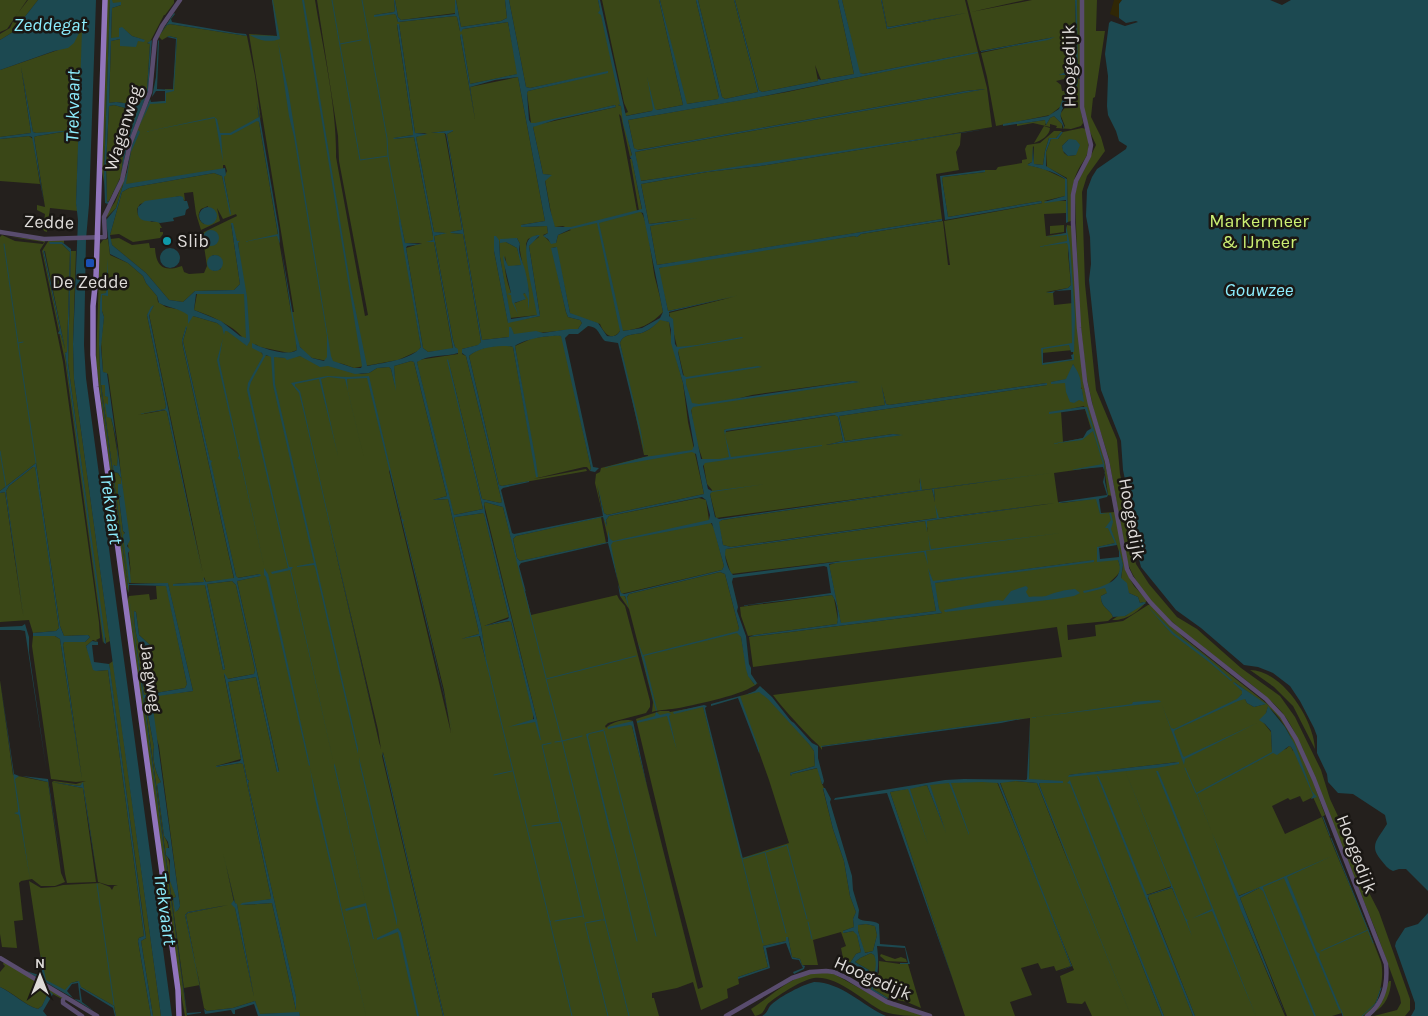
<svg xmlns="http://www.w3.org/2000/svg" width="1428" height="1016" font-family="Karla,sans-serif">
<rect width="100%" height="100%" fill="#24201d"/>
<!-- green -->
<path fill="#3a4717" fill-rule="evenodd" d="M0 0H27L7 29 0 32Z
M28 0H38L13 32 0 40V34L10 28 15 17Z
M107 0H110L104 175 105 187 101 167Z
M112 0H174V3L165 15H164L150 42 147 43 150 44 147 90 139 105 116 102 109 103 111 41 120 39 144 40 132 36 125 30 119 38H111L112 8 121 5V3H112Z
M272 0H315C323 49 337 108 336 157L365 316 368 315 339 161 338 136 317 0H394L395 10 394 12 374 15 394 14 396 15 398 22 455 16 457 17 460 31 463 29 508 22 518 74 470 84 462 35H460L475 119 470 87 518 77 545 221 521 225V227L547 226 548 233 543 235 550 242 556 243 558 235 571 230 563 226 555 227 553 224 545 180 551 175 543 174 533 127 536 125 616 107 615 105 535 124 531 123 527 93 528 91 608 72 530 88 526 87 509 0H598L622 104 618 105 621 106C624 123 628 139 632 156L630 157 621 116 619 114 637 211H639L630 159H632L642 210 640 211C648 217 652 265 655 278 658 289 661 300 663 312 651 324 640 330 620 331 612 342 604 334 600 324L573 315 570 313 556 247 552 248 566 312 568 317 580 320 582 323 578 329 518 335H514L510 327 509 337 482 340 448 140 447 134 453 131H447L431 133H444L445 134 462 229 461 230 451 232V233L463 234 481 342 479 345 462 349V354L466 356 502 502 500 503 482 499 448 359 483 509 454 515 453 513 417 363 418 360 458 354V350L455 347 453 340 434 236 445 233 434 232 416 137 427 133H415L399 24 397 25 413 131V135L394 138V139L414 137 433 236V240L428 242H434L453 349 428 352 423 348 406 248 422 243H405L400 220 421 347 418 351 398 360 354 368 343 364 312 358 306 354 296 342 297 350 289 353 260 347 255 344 263 355 285 358 300 356 361 374 369 373 377 368 389 367 391 369 395 385 394 366 411 361 414 362 447 496 433 500 448 499 479 632V634L461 639 479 635 486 661 481 626 454 518 455 517 483 513H484L509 617 484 626 510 621 511 622 533 712V720L536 723 537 720 484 504 485 502 503 507 531 615 617 595 619 599 625 606 650 701V707L646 713 608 723 605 726 606 728C611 722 626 718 633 721L631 722 698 989 703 987 670 861 636 719 660 711H669L670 712 703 706 742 858 789 843 769 780 740 699V696L755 692 760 688 791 721 810 745 814 751 815 766 790 773 791 776 792 774 818 768 822 784 824 788 823 789 833 829 844 861 850 896 856 912 853 919 854 927 843 931V933L853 931 857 934 861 952 856 954 850 963 843 958 841 948 846 946 841 932 813 940 818 965H802L800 959 792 957 788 937 786 941 763 946 768 967 738 977 739 984 727 989 728 998 701 1010 693 982 677 988 652 993V998H654L659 1016H444L383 752 382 756 443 1016H300L299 1013 259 1014 255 1001 233 1008 207 1011 204 1008 186 915 188 913 228 905 188 912 185 915 200 985 184 988 144 697 193 691 168 584 128 583 101 384 105 385 108 397V406L113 426 118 457 117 467 114 465V472L118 473 121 478V484H118L121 496 119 498 123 531 125 534 124 535 131 574 118 446 108 374 103 372 101 342 104 317 102 311V296L99 344 101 390 129 593 125 585 96 363 100 244 103 240 108 239 110 255 128 263 143 276 146 283 157 296 158 302 166 307 182 310 193 316 217 323 247 345C241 328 211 316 194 310L197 294 244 293 238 242 240 241H237L231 223 240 284 234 290 195 291 183 302 169 300 146 273 112 245 110 239 119 238 132 245 149 243 150 248H155C156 268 165 272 182 266L184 272 189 274 204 273 207 266 202 233 237 216 236 214 223 219 217 208 220 221 201 230 196 214 193 192 184 193 185 201 180 196 140 204 137 209 138 215 152 222 158 221 162 228H160V232H163V234L160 238 133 242 119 234 110 235 122 192 129 188 214 173 222 176 231 215 224 177 227 171 225 165H223V169L123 185 116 208 107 217 106 215 115 202 127 172 133 141 148 103 165 101V89H173L177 38 169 36 162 40 158 36 173 12 159 36 167 25 170 24 247 36 255 76 261 121 257 104 259 117 257 120 259 122 291 312H294L249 34 278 36ZM208 206 204 224C198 220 197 215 201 209ZM538 235 539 237 532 242 529 246 540 316 508 322 494 251 499 240 500 257 510 318 538 315 526 244 528 239ZM517 238 520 244C518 249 527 282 529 292L522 294 525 299 515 303C509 289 503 271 505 256L507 267 522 265 517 248 506 242ZM213 255 219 256 221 269 214 271 208 266V260ZM154 305 149 314 203 573 167 412 166 410 138 415 165 409 166 406 147 315ZM186 327H187L183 341 236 576 237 578 260 574V576L237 581 279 771 277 772 256 677 228 682 247 779 249 781 248 784 296 998V1010L272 903 240 905 271 899V897L243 764 240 763 216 767V766L241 759 224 674 227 679 254 674 255 670 236 585 232 581 207 584 225 669 223 670 205 585 174 584 204 582V577L206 582 234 579 183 347 182 340ZM390 470 444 690 451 733 389 471ZM328 518 378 730 381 749 379 742ZM146 704 159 746 180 906 178 910 176 911 173 898 176 897C175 891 172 886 170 880 169 871 172 863 166 855 170 847 168 843 164 836L157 785 161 782C155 772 152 758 154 747ZM226 865 235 903 237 905 254 997Z
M395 0H455L456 13 401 20 398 17Z
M456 0H505L507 18 501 21 461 27Z
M602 0H659L683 105 625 116 624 114 628 112 624 103Z
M660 0H696L719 97V99L687 104 685 103Z
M698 0H734L758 92 725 99 722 97Z
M735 0H838L854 74 821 80 815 65 818 81 762 92 759 90Z
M842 0H881L887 29 966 13 889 27 887 26 882 0H965L987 88 992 127 837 153 640 181 635 152 985 89 966 91 683 142 637 150 634 148 628 120 787 92 978 52 863 74 859 73Z
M967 0H1025L971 12 1032 0H1075L1076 33 1071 34 1076 35V67L1065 74 1059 75H1066L1073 69 1075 70 1076 76 1056 81 1061 85 1062 91H1068L1069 82 1076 78 1075 86 1066 94 1060 107 1050 115 996 126 987 77 981 53 1055 37 980 51Z
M1077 0H1080V75L1077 76Z
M1084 0H1097L1096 31H1105L1095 97 1093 98 1091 117 1101 137 1105 151 1087 176 1082 192 1085 284 1096 390 1117 440 1120 474 1128 513 1130 541 1136 564 1149 584 1177 617 1197 629 1241 668 1280 696 1295 717 1321 770 1330 799 1343 827 1360 875 1379 912 1410 999V1010L1405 1016H1374L1397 1010 1401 1003 1400 997 1377 934 1302 747C1295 734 1289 719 1278 708 1235 664 1147 620 1127 561L1109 459 1094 411 1086 375 1079 309 1075 195 1077 184 1096 145 1090 132 1084 111Z
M83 30 76 203 78 211 50 208 47 232 44 231 43 228 38 226 39 223 44 222 45 214 37 210V205L45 207 34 137 37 136 62 132 36 133 33 132 21 67 31 133 0 137V70L58 50Z
M1077 78 1080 79 1081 111 1083 123 1081 126 1071 129 1056 128 1057 126 1050 124V127L1033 123 1017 126V124L1045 120 1047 121 1045 125H1046L1050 118 1054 116 1062 124V129L1065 126 1060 114 1066 106 1067 97 1076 89Z
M114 105 137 111 124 150 121 176 109 201 107 202 106 164 109 106Z
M1044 126 1050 128C1050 135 1041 141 1034 143Z
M1082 128 1086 129C1094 161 1081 156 1074 181 1071 193 1072 208 1071 221L1068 222 1067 178 1047 167 1046 152 1051 139H1058L1063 132ZM1068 140 1076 155 1068 156 1064 153 1062 146Z
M1054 131H1062L1056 138H1049L1045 151 1043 165 1034 164V147L1033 146 1032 162 1028 164V165L1044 169 1065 179V196L1044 201H1066V213L1044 214 1046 236 1066 233 1067 225 1072 226 1084 387 1103 454 1112 496 1108 495 1104 466 1054 473 1058 502 1062 503 1098 498 1100 513 1115 512 1126 572 1134 586 1147 600C1141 611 1125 621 1112 620L1118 616H1125L1144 602 1140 603 1138 597 1129 593 1121 579 1123 565 1117 545 1115 543 1098 547 1097 560H1118C1123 572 1119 573 1111 581 1108 584 1108 589 1107 593L1101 596C1100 607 1110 609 1113 617L1108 621 1067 625 1068 640 1096 636 1095 625 1123 621 1148 605H1151L1184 638 1276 711 1291 732 1310 773 1325 815 1322 817C1340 866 1363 913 1381 962 1385 977 1379 1009 1363 1016 1358 1016 1349 1016 1343 1016L1342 1013 1332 1016H1287L1240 898 1261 887 1238 896 1243 915 1285 1016H1195L1148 897 1149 895 1172 888 1178 902 1172 886 1146 895 1193 1016H1164L1101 862 1162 1016H1092L1085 1001 1082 1004 1067 1003 1060 976 1074 970 1046 902 1071 966 1056 971 1054 966 1041 969 1038 963 1021 968 1032 995 1010 1002 1015 1016H965L890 792 927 785 944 827 929 784 963 781 997 782 1041 889 1000 782 1016 781 1037 783 1071 869 1039 784 1040 783H1063L1029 780 1030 718 822 746V750C818 743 813 741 808 735 796 722 784 710 773 695L1062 657 1057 627 753 667 749 637 942 613 939 610 934 583 1094 560 932 582 929 570 936 611 841 624 829 565 841 561 731 574 724 552 726 549 925 521 928 532 926 521 1055 503 938 518V515L937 518 929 519 731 547 723 545 718 522 722 520 932 489 935 502 934 489 1037 475 922 490 919 478 921 490 716 518 710 494 712 490 707 484 703 461 695 437 690 402 669 313 733 297 668 311 658 269C664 265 672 267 677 262L657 265 650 226 679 220 649 224 641 184 707 172 760 166 961 133 960 145 956 152 959 170 936 174 942 219 696 259 854 236 857 237 861 234 943 221 948 265H950L944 221 1042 203 1041 201 948 217 942 179 943 177 985 172V170H996L998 167 1022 163V160L1027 159 1025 149 1027 145 1040 143ZM1069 247 1073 303 1054 305 1053 293 1046 292 1068 288 1071 285 1068 253ZM1073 350V360L1043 363 1042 353ZM1073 364 1079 378 1083 396 1069 381 1051 382 1069 379ZM853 381 858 382 728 401 752 395ZM1047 383V385L839 416 845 441 893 434 900 435 826 445 843 441 838 417 836 415 725 432 724 430 885 405 882 387 886 404 889 405ZM1084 406 1091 429 1083 438 1063 442 1061 411ZM1234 682 1265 704 1254 707 1247 703 1245 699H1238L1242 694V691ZM1268 707C1278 714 1296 739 1293 751L1291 747 1289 746 1286 749 1272 752 1271 732 1263 722ZM1178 762 1157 767 1070 776 1069 775ZM1300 796 1303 802 1313 797 1322 817 1285 834 1272 806 1288 798 1290 800Z
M29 136 33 139 40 184 0 181V139Z
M1064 225V232L1050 234V226Z
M2 235 15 241 43 244 44 242 10 237 44 240 45 242 40 250 63 362 99 622 100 638 96 640 98 642 93 640 86 646 96 671 108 670 144 936 139 938 138 941 151 1016H116L114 1006 81 987 78 981 71 983 66 992 44 980 29 881 41 888 55 887 63 885 100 883 110 887 112 890 114 886 118 885H108L98 882 83 783 80 786 52 782 83 788 96 882 67 883 65 874 52 782 54 781 76 784 86 781 76 782 51 779 32 646 33 636H55L60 639 82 779 63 645 64 642H85L90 637 88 635 64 636 60 626 36 463 0 491V237Z
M64 239V243L50 242V244H62L70 252 67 352 65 353 99 597 68 363 71 251H76L73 344 74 379 110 641 106 643V637L103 643 65 361 42 251 49 240ZM43 251H45L65 349 61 335 58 334 60 330Z
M660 319 669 322 672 343 683 383 688 422 704 494 607 515 604 513 597 486 603 516 595 483 596 474 600 472 601 468 648 456V455H644L620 343C624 332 635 336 644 332 651 329 656 324 660 319Z
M558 335 561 336 563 339 591 468 590 471 587 467H584L533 479 586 469 587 471 502 486 499 485 469 356C478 347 501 343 513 347L537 477 515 346 533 338Z
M33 467H35L37 476 59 628 56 631 33 633 29 620 0 622V493L5 492 23 616 6 491 9 486Z
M699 498 706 500 709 520 714 528 724 566 722 570 621 594 603 517 607 526 606 520 609 516Z
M601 517 606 543 520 561 517 558 513 539 516 536Z
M720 572 725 574 739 628 738 632 741 637 748 675 754 684 758 683C744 695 698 704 679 708 670 710 661 709 652 712L653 702 651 694 629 609 620 596 624 595 626 599 629 594Z
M156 586H166L167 588 187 684 185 688 144 695 134 630 187 1016H185L178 977 127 602 129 596 149 594 150 600 157 599ZM134 611 136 612 139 635 150 645V650L146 656 150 692 143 681 141 661 144 653C136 643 134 623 134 611Z
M832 595 834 598 838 620 837 624 748 636 741 616 740 607Z
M113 661 161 1016H153L141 941 146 938 109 664Z
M1250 670C1282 670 1314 720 1315 749L1293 706 1274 687Z
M0 680 13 775 48 782 61 873 65 882 55 886H41L32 879 21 881 19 883 23 920 14 921 17 948 2 947 0 934Z
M866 924 875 926 877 935 873 951 864 953 858 931V925Z
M871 953 874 955 877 960 876 970 871 990 863 983 869 970 855 962 860 958Z
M881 954 895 959 901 957 906 959 907 962 886 961 880 956Z
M879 961 900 964H908L921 1008 907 1002 888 998 873 989 879 972Z
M4 962 64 996 62 999 49 992 42 1006 38 1009C24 1005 14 993 0 987V972L5 966 3 964Z
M820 971 834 974 877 998 928 1016C912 1016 896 1016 882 1011 863 1001 837 975 814 978 802 980 780 994 770 1002 763 1007 767 1013 755 1016L751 1009C776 993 790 976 820 971Z
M1389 981H1391C1391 993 1385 1007 1374 1012Z"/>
<!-- sand -->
<path fill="#302706" d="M1114 0H1122L1119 4V18L1110 14Z"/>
<!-- water -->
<path fill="#1c4951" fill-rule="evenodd" d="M38 0H96L89 205 86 239 84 345 86 378 172 1016H161L74 379 73 344 78 220 76 203 82 30 80 31 74 43 68 48 54 51 0 70V40L13 32Z
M110 0H112L113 3 121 2V5L112 8 111 38 119 37V28L122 27 132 36 145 40 144 42 138 41 136 47 120 46V39L111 41 109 103 116 102 139 105 147 90 150 44 147 43 152 40 148 91 127 146 121 176 124 150 137 111 114 105 109 106 106 164 107 202 110 201 119 179 111 201 108 204 105 203 104 175Z
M272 0H273L280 39C269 43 258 40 250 35L277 36Z
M302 0H304L308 24 351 288 367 366C381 363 412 360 421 347L399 223 400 218 405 243 422 244 407 246 406 248 423 348 428 352 453 348 434 242H426L433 240V236L414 137 394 139 393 138 413 135V131L397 24H399L415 133 428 134 416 137 434 232 447 233 434 236 453 340 455 347 458 349V353C446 357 429 354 417 362L454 515 483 509 447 360 448 359 482 499 500 503 502 502 466 356 462 353V349L478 345 481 342 463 234 451 233 450 232 461 230 462 229 446 134 444 133H431L453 130V131L447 134 448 140 482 340 509 337V327H511L514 334 536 331 543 333 570 329H578L582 323 580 320 568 317 566 312 551 248 557 247 570 313 598 323 607 336C613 337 617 336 620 331L597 223 571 229 558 235 556 243 551 244 548 239 543 236 548 233 547 226 521 227V225L545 221 518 77 495 80 470 87 475 119 460 35 462 34 470 84 517 74 508 22 463 29 461 32 460 31 457 17 455 16 398 22 396 15 394 14 374 17V15L394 12 395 10 394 0H395L398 17 401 20 455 14V0H456L461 27 501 21 507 18 505 0H509L526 87 530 88 608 71V73L528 91 527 93 529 120 531 123H535L615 105 616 107 555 120 533 127 543 174 552 175 545 181 550 209 555 227H571L642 209 632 160 630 157 632 155 623 123 621 106 618 105 620 104C614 73 607 45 601 15L598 13 600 10 598 0H600L602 9 626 116 652 111 653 109 647 77 655 109 657 110 683 105 659 0H660L687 104 718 99 719 97 696 0H698L722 97 725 99 758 92 734 0H735L759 90 762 92 818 81V79L821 80 854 74 838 0H842L860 73 863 74 977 52 978 53 754 98 628 120 634 148 638 150 966 91 986 89 635 152 641 181 992 128 760 166 707 172 641 184 649 224 697 218 650 226 657 265 942 219V221L861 234 857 237 854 236 659 268 668 311 739 295 669 312V316L673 319 675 344 677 347 697 345 742 337 743 338 679 349 678 352 683 375 686 377 758 366 762 367 686 379V384L692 403 699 404 853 381 860 382 693 407 691 410 701 459H719L729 457 724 430 727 429 885 405 881 384 886 404 889 405 1047 383V385L839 416 845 441 893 434 903 435 826 445 843 441 838 417 835 415 726 431 725 435 731 457 822 445V446L705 463 703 466 708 489 712 491 766 484 712 492 710 494 715 517 719 519 920 490V478L922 490 1051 473 934 489 935 502 932 489 722 520 719 522 723 545 731 547 937 518 935 504 939 518 1055 503 927 521V532L925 521 726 549C723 555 728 570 733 575L930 550 928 534 931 549 1060 533 926 551 928 565 924 552 829 564 841 623 936 611 928 568 933 581 1094 560V562L935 583 939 609 942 613 749 637 754 635 837 624C839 616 837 601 832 595L740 606 831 593 827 567 824 566 733 578 732 582 738 607 737 611 746 636 749 664 751 668V674L757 683 755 685 748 676 746 669 741 637 737 633 644 656 657 710 656 711 638 642 643 655 738 631 739 628 725 574 720 572 629 594 627 597 629 608 625 596H620L618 584 621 593 624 594 722 570 724 566 712 523 613 542 611 545 618 582 608 543 521 563 519 566 526 592 523 587 503 507 485 502 484 504 485 512 537 720 541 740H540L535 722 508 727 534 719 511 622 509 621 484 626 508 619 509 617 484 514 483 513 456 517 454 518 481 626 488 671 480 636 461 639 479 634V632L448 499 433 500 447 496 414 362 411 361 394 366 396 391 391 369 389 367 377 368 369 373 355 374 328 366 320 367 300 356 287 360 285 358 274 357 275 384 358 748V754L315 567 314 565 297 567V566L314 563 273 385 271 357 266 355 251 382 249 389 286 555 289 567H293L291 570 333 760 290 570 272 574 271 572 288 568 247 390 248 383 263 356 262 353 252 348V343C262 348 287 357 297 350L281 247 296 332 300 347 312 358 324 361 327 357V336L294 137 289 116 278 42 288 89 331 356 333 361 354 368H361L362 366ZM640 212 643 213 663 312 660 318 642 328 623 331 599 223ZM660 320 669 322 671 330V343L683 383 694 446 692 450 645 457 603 468 692 452 696 454 704 494 607 515 604 513 598 485 603 516 514 534 512 533 501 490 503 488 529 482V481L502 486 499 485 469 356C478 347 502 344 513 347L536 477H538L536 462 515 346C524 339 550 335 561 336L591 468 590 471 595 472 599 468 593 467 565 338 569 334H578L588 326C599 327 598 334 605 341L618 343 645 454 640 427 620 343C624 332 635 336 644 332 651 329 656 324 660 320ZM702 497 706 500 710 515 709 520 613 541 610 539 608 530V542L520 561 517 558 513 539 516 536 603 517 607 527 606 520 609 516Z
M881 0H882L887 26 889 27 966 13 887 29Z
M1075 0H1077V6L1078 82 1076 89 1067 97C1066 107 1063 106 1061 113 1059 118 1065 124 1064 129L1062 124 1054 116 1050 118 1046 125 1045 120 1003 126V124L1048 116 1059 109 1064 95 1075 88 1076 78 1075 70H1071L1066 75H1059L1076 67V35L1071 34 1076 33Z
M1122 0H1270L1282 5 1291 0H1428V891L1406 869H1399L1393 871C1388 869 1385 865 1381 860 1368 845 1379 838 1387 824L1385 815 1353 794 1338 793 1328 782 1327 774 1317 753V736L1314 728 1300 701 1290 686 1273 673 1258 667 1244 665 1201 628 1176 610 1141 567 1133 536V519L1123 470 1121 441 1101 390 1099 375 1089 280 1091 264 1090 237 1086 216 1087 190 1092 177 1097 169 1126 149 1127 146 1119 141 1116 131 1108 115 1107 106 1108 76 1105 54 1109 23 1111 21 1125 26 1138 22 1136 21 1126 23 1119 18V4Z
M174 13 175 14 171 19 172 22 236 33 246 34 247 36 170 24 167 25 159 36Z
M169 36 177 38V39L174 91 166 93V103L150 104 139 127 150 99 151 102 165 101V91H156L152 97 156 77 158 40 159 41 157 89 173 90 176 39 167 37Z
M1055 37 1048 40 981 52V51Z
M21 66 33 132 36 133 74 130 37 136 34 137 44 203 32 137 29 136 0 139V137L31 133Z
M257 101 279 230 280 244 277 236 243 242 278 234 259 122 257 121 231 135H221L223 162 215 118 144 132 214 117 217 119 220 133H230L259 117Z
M138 130 140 132 131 152 126 184 225 168 226 175 224 177 231 214 230 215 222 176 214 173 129 188 122 192 110 235 112 245 146 273 169 300 183 302 195 291 234 290 240 284 231 223H233L237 241H240L238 243 247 297 250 341 247 346 227 331H225L224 335 222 327 217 323 193 316 188 324V315C179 308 169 308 159 303L157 296 146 283 143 276 128 263 110 254 106 220 116 208 127 172 132 145ZM196 294H244L246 338 240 336 221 321 194 310Z
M1061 132H1063L1058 139H1051L1046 152V166L1067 179 1068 222 1066 223V200L1045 203 1044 202 1065 196V179C1053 171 1040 168 1027 165L1032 162 1033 146 1034 164 1043 165 1045 151 1049 138H1056Z
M1069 139 1076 140 1080 145 1076 155 1068 156 1063 151 1062 146Z
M985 170V172L943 177 942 179 948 217 1041 201 1042 203 945 220 940 176Z
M180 196 183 197 184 201H187L189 208 186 210 185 215 173 218 174 221 160 223C151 219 135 226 138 207L145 201Z
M199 216a9 9 0 1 1 18 0a9 9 0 1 1-18 0Z
M1066 225 1070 245 1075 317 1074 352H1071L1069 345 1043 349V363L1072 359 1071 355 1074 354V360L1042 365 1041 348 1072 343 1071 290 1055 291 1053 293H1046L1068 288 1071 285 1068 246 1067 243 1037 247 1067 241V235L1046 237 1066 233Z
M203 238a8 8 0 1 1 16 0a8 8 0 1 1-16 0Z
M540 235 529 246 540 316 508 323 494 251V236H496L499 240 500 257 511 319 537 315C535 300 523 255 527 243 529 237 534 235 540 235Z
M517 238 520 244C517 252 523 262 525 270 528 283 531 297 528 310V299L525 293 523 294 526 299 514 303 518 314 512 302 511 295 507 294 511 293 504 264 503 255 508 266 521 265 517 248 506 242 500 243V239Z
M49 242H62L71 249 68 363 106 644 104 643 65 353 67 352 70 252 62 244H50Z
M160 258a10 10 0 1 1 20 0a10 10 0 1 1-20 0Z
M44 250 63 339 65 349 61 335 58 333 60 330 43 251Z
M207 263a8 8 0 1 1 16 0a8 8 0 1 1-16 0Z
M108 258V296L102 295V311L104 317 101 347 103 372 107 373 130 540 127 546 130 550 128 553 131 583 129 582 123 535 125 533 123 531 119 498 121 496 118 495V484H121V478L118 473 114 472 113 465 117 466C119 451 115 432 111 418L107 417 105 404 106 403 108 405V397L105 396V385H101L128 582 129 584 168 583 193 691 144 698 187 1013 201 1012V1013L187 1015 129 597 144 695 185 688 187 684 166 586 129 585V593L101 390 99 344 100 302 101 294 106 293Z
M154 305 149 315 202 573 167 412 165 410 138 414 165 409 166 406 147 315 151 307Z
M186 326 187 327 183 341 210 460 212 461 211 463 236 576 238 578 260 574 261 576 237 581 279 772H277L256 677 228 682 247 779 249 781 248 784 296 997V1010L272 903 240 905 242 903 271 899V897L243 764 240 763 216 767V766L240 761 241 759 224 673 225 674 228 679 254 674 255 670 236 585 232 581 207 584 225 669 223 670 205 585 173 586V584L204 582 203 577 206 582 234 578 183 347 182 340Z
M223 338 219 360 264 566 240 460 238 458 239 456 217 360Z
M1073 364C1078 372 1082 379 1081 389H1082L1084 402 1079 400 1074 403 1070 402 1066 392 1065 383 1051 384V382L1066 379Z
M327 376 347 377 369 376 402 519 404 520 403 522C420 593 437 664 453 733L367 378 347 379 348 392 364 458 345 379 328 377 321 379 338 456 319 379 295 384V386L300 391 381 749 306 422 299 393 291 383Z
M1081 407H1087L1104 463 1105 482 1108 495 1107 497 1099 499 1101 513H1111L1113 522 1111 529 1117 545 1099 548 1100 559 1119 557V548L1123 565 1121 578 1127 583 1129 593 1138 597 1140 603 1144 602 1146 603 1125 616 1113 617C1110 609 1100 607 1101 596L1107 593 1105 588 1084 593 1083 591C1099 588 1127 582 1118 560L1097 562V547L1115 543 1108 528H1105L1111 520 1109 513 1100 514 1096 499 1059 503V502L1107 495 1103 482 1105 473 1103 467 1070 470 1103 464 1093 431 1082 440 1051 444 1083 438 1087 431 1092 428 1085 409 1049 414V412Z
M36 463 60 626 64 636 88 635 90 637 85 642H64L63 645 82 780 60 639 55 636H33V633L56 631 59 628 35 467H33L9 486 6 491 24 617 5 492 0 493V491Z
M264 568 268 574 310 765 309 766 266 577 264 575Z
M1026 586 1028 588 1026 592 1029 597C1034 596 1041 597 1046 596 1057 592 1063 590 1075 589L1080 593 1074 596 1056 599 945 612 944 610 950 609 998 600 1003 601 1011 591Z
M1147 606 1174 633 1205 656 1232 680 1231 681 1209 662 1172 634Z
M134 611 136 612 139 635 150 645V650L146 656 150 692 146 691 142 681 141 667V661L144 653C136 643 134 624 134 611Z
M25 624 29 637V652L47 774 25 631 20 630H0V627L22 626Z
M92 641 98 642V645H92L94 662 109 664 110 669 144 925 146 938 141 941 153 1016H151L138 941 139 938 144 936 108 670 96 671 93 670 86 646Z
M0 679 14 774 19 776 15 779 30 879 19 815 14 813 18 812V808Z
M1234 682 1266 704 1254 707 1247 703 1245 699 1238 701 1175 730 1174 732 1183 756 1184 757 1257 723 1185 759 1184 765 1162 705 1171 728 1174 729 1237 699 1242 694V691L1233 683Z
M760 686 772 697 791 721 794 723 812 743 818 746V758L824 781 823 784H822L817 768 792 774 791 776 790 773 815 766 814 751 809 744 768 699 759 692 745 695 755 691Z
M740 696 759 749V753L738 698 711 706V704Z
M1159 700 1161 702 1028 718 1132 704 1133 702Z
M149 701H152L180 906 178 910 175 912 173 898 176 897 170 881V860L166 855V848H169L168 842 164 836 157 784 161 782C155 772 152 758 154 747L146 704Z
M704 705 707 706 705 708 707 717 743 859 741 858 703 707 674 714 673 712Z
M1268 706 1285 727 1295 745 1312 791 1317 797 1311 799 1313 795 1294 752 1291 747 1289 746 1277 755 1273 753 1197 794 1211 830 1196 793 1272 752 1271 731 1265 724 1259 720 1266 713Z
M656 712 660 715 668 713 671 714 669 716 677 751 667 716 637 723V721L655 716Z
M1025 718 1001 723 821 747V746Z
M633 721 647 786 693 971 632 726 630 725 608 729V727Z
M1030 721 1029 779 1063 781V783H1040L1039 784 1131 1016 1037 783 1016 781 1000 783 1072 966 1058 972 1071 966 998 783 982 782 951 783 969 833V835L949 783 930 785 946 833 927 785 910 789 928 844 908 789 890 792 954 983 887 793 834 800 835 798 945 780 964 779 1026 780 1027 779Z
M605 729 603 731 589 734 588 737 616 851 611 838 586 734Z
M382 752 384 756 444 1016H443Z
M359 757 397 919V926L360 766Z
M1179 762V764L1156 768 1068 777 1069 775 1075 774Z
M335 763V765L365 900 334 766Z
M310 768 366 1016 315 799Z
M1156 771H1158L1166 790 1256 1016 1212 911 1191 919 1212 909Z
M1126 773 1186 919 1188 920 1187 921 1192 936 1172 888 1149 895 1148 898 1195 1016H1193L1097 776H1098L1102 784 1147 895 1171 887V885Z
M22 776 48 779 64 882 48 782Z
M1070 780 1071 783 1164 1016H1162L1070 784 1067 783Z
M52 782 80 786 83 782 98 882 83 788Z
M823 788H825L831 799 830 802 852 876 853 890 859 910 858 918C863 923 872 919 879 924L880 944 905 946 910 964H900V963H908L905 948 877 946C879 963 879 972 873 989L888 998 887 999 871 990C872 978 879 966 874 955L871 953 860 958 855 962 869 970 863 983H861L867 972 855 965 847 964 846 961 850 963 856 954 861 952 857 935 853 931 843 933V931L854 927 853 919 856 912 850 896 844 861 833 829ZM866 924 875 926 877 935 873 951 865 953 858 931V925Z
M1212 833 1239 896 1332 856 1287 877 1317 952 1320 954 1319 957 1341 1010H1339L1284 878 1263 887V888L1316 1016H1314L1312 1011 1263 891 1259 888 1240 898 1286 1016 1242 913Z
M223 853 235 903 237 904 254 997 235 908 231 904 234 900Z
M366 903 374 939H373L365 906 346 911 345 909Z
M228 905 188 913 186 915 203 1004 185 915 188 912Z
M1428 913V1016H1411L1415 1009V1003L1395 946 1396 942 1405 928 1418 924Z
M398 928 401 933 419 1016H417L398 932 377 940V938Z
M786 937H788L792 957 800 959 802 965 805 966 804 969 794 974 793 972 803 968 799 960 792 959 786 943 766 948 770 968 738 979V977L768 967 763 946 786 941Z
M41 954 46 980 65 990 71 983 79 981 81 987 114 1006 116 1016H115L113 1008 80 988 82 1002 94 1011 74 999 80 1000 78 983 72 984 67 991 73 998 26 971 42 976Z
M814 982C841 982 863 1006 886 1016H762C769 1012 767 1008 772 1004 781 996 802 985 814 982Z
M0 987C13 993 24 1005 38 1009L42 1006 49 991 53 994 43 1011 47 1016H0Z
M255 1001 260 1014 299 1012 300 1016H258L254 1004 235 1010V1014H233L231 1010 205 1014 204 1009 207 1011 233 1008Z"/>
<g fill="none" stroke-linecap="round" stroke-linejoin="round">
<!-- stream -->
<path stroke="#1c4951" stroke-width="1" d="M332 0 360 160 388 156 387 138 362 0
M340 44 361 40
M388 156 400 221
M4 244 18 343 23 342
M18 343 36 463
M0 451 6 487
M524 589 546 678
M486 660 550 922
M604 731 656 936
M582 736 562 741 605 920
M555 742 562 741 546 679 636 656
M551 743 542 745 560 822
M1185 768 1196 793
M494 775 512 771
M1323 817 1330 836
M532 826 561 822 584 918
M614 845 637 941
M766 852 787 845 807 919
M97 884 114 1005
M601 920 585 923 608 1016
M603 920H605L629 1016
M551 921 550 922 572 1016
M555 921 583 916
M808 922 812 939
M1368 930 1373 943
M763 943 742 859 765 852 786 933
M1321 951 1368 930 1331 838
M1341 1010 1343 1016
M1362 1016 1376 1003 1381 988"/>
<!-- minor -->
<path stroke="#594c6e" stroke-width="4.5" d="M1082 0V107L1091 145 1089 156 1076 181 1073 195V223L1079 328 1085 381 1090 404 1107 461 1127 569 1131 577 1150 602 1171 624 1266 699 1282 716 1296 739 1314 779 1386 964C1388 985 1384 1003 1367 1016
M0 232 44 239 105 237 104 217 122 180 130 144 150 92 155 40 162 26 180 0
M0 958 97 1016
M63 1000V1003L82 1016
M726 1016 792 978 810 972 826 971 834 972 847 978 887 1002 930 1016"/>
<!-- major -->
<path stroke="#9175bc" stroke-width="5.5" d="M96 276 93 306V355L96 387 178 990 179 1016
M96 278 105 0"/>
</g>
<!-- markers -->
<circle fill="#0f9aa8" stroke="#1a1714" stroke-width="2" cx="167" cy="241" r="5"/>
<rect fill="#1a4fb4" stroke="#1a1714" stroke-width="2" x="85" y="258" width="10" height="10" rx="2.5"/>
<g text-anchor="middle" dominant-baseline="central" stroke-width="5" stroke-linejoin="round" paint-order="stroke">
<!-- street labels -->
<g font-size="18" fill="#dedbd9" stroke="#1a1714">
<text transform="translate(1069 66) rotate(-91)">Hoogedijk</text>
<text transform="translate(123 128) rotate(-73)">Wagenweg</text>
<text transform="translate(49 222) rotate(2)">Zedde</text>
<text transform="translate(1132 519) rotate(80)">Hoogedijk</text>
<text transform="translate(151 678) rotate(82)">Jaagweg</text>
<text transform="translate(1357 854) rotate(69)">Hoogedijk</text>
<text transform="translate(873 978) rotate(24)">Hoogedijk</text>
</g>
<!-- park labels -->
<g font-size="18" fill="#cdf073" stroke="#1a1714">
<text x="1259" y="221">Markermeer<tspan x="1259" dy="21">&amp; IJmeer</tspan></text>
</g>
<!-- poi labels -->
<g font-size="18" fill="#dedbd9" stroke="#1a1714" text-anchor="start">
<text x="177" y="241">Slib</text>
<text x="90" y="282" text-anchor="middle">De Zedde</text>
</g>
<!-- water labels -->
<g font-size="19" font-style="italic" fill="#8deefe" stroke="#1a1714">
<text x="50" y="25">Zeddegat</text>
<text transform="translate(73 106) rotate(-89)">Trekvaart</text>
<text x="1259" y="290">Gouwzee</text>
<text transform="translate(111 508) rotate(82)">Trekvaart</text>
<text transform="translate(165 909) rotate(82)">Trekvaart</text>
</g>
</g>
<!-- north arrow -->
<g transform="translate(40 976)" stroke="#1a1714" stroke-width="4" paint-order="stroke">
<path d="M0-4L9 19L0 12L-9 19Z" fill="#dedbd9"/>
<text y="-8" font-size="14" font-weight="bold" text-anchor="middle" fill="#dedbd9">N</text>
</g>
</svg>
